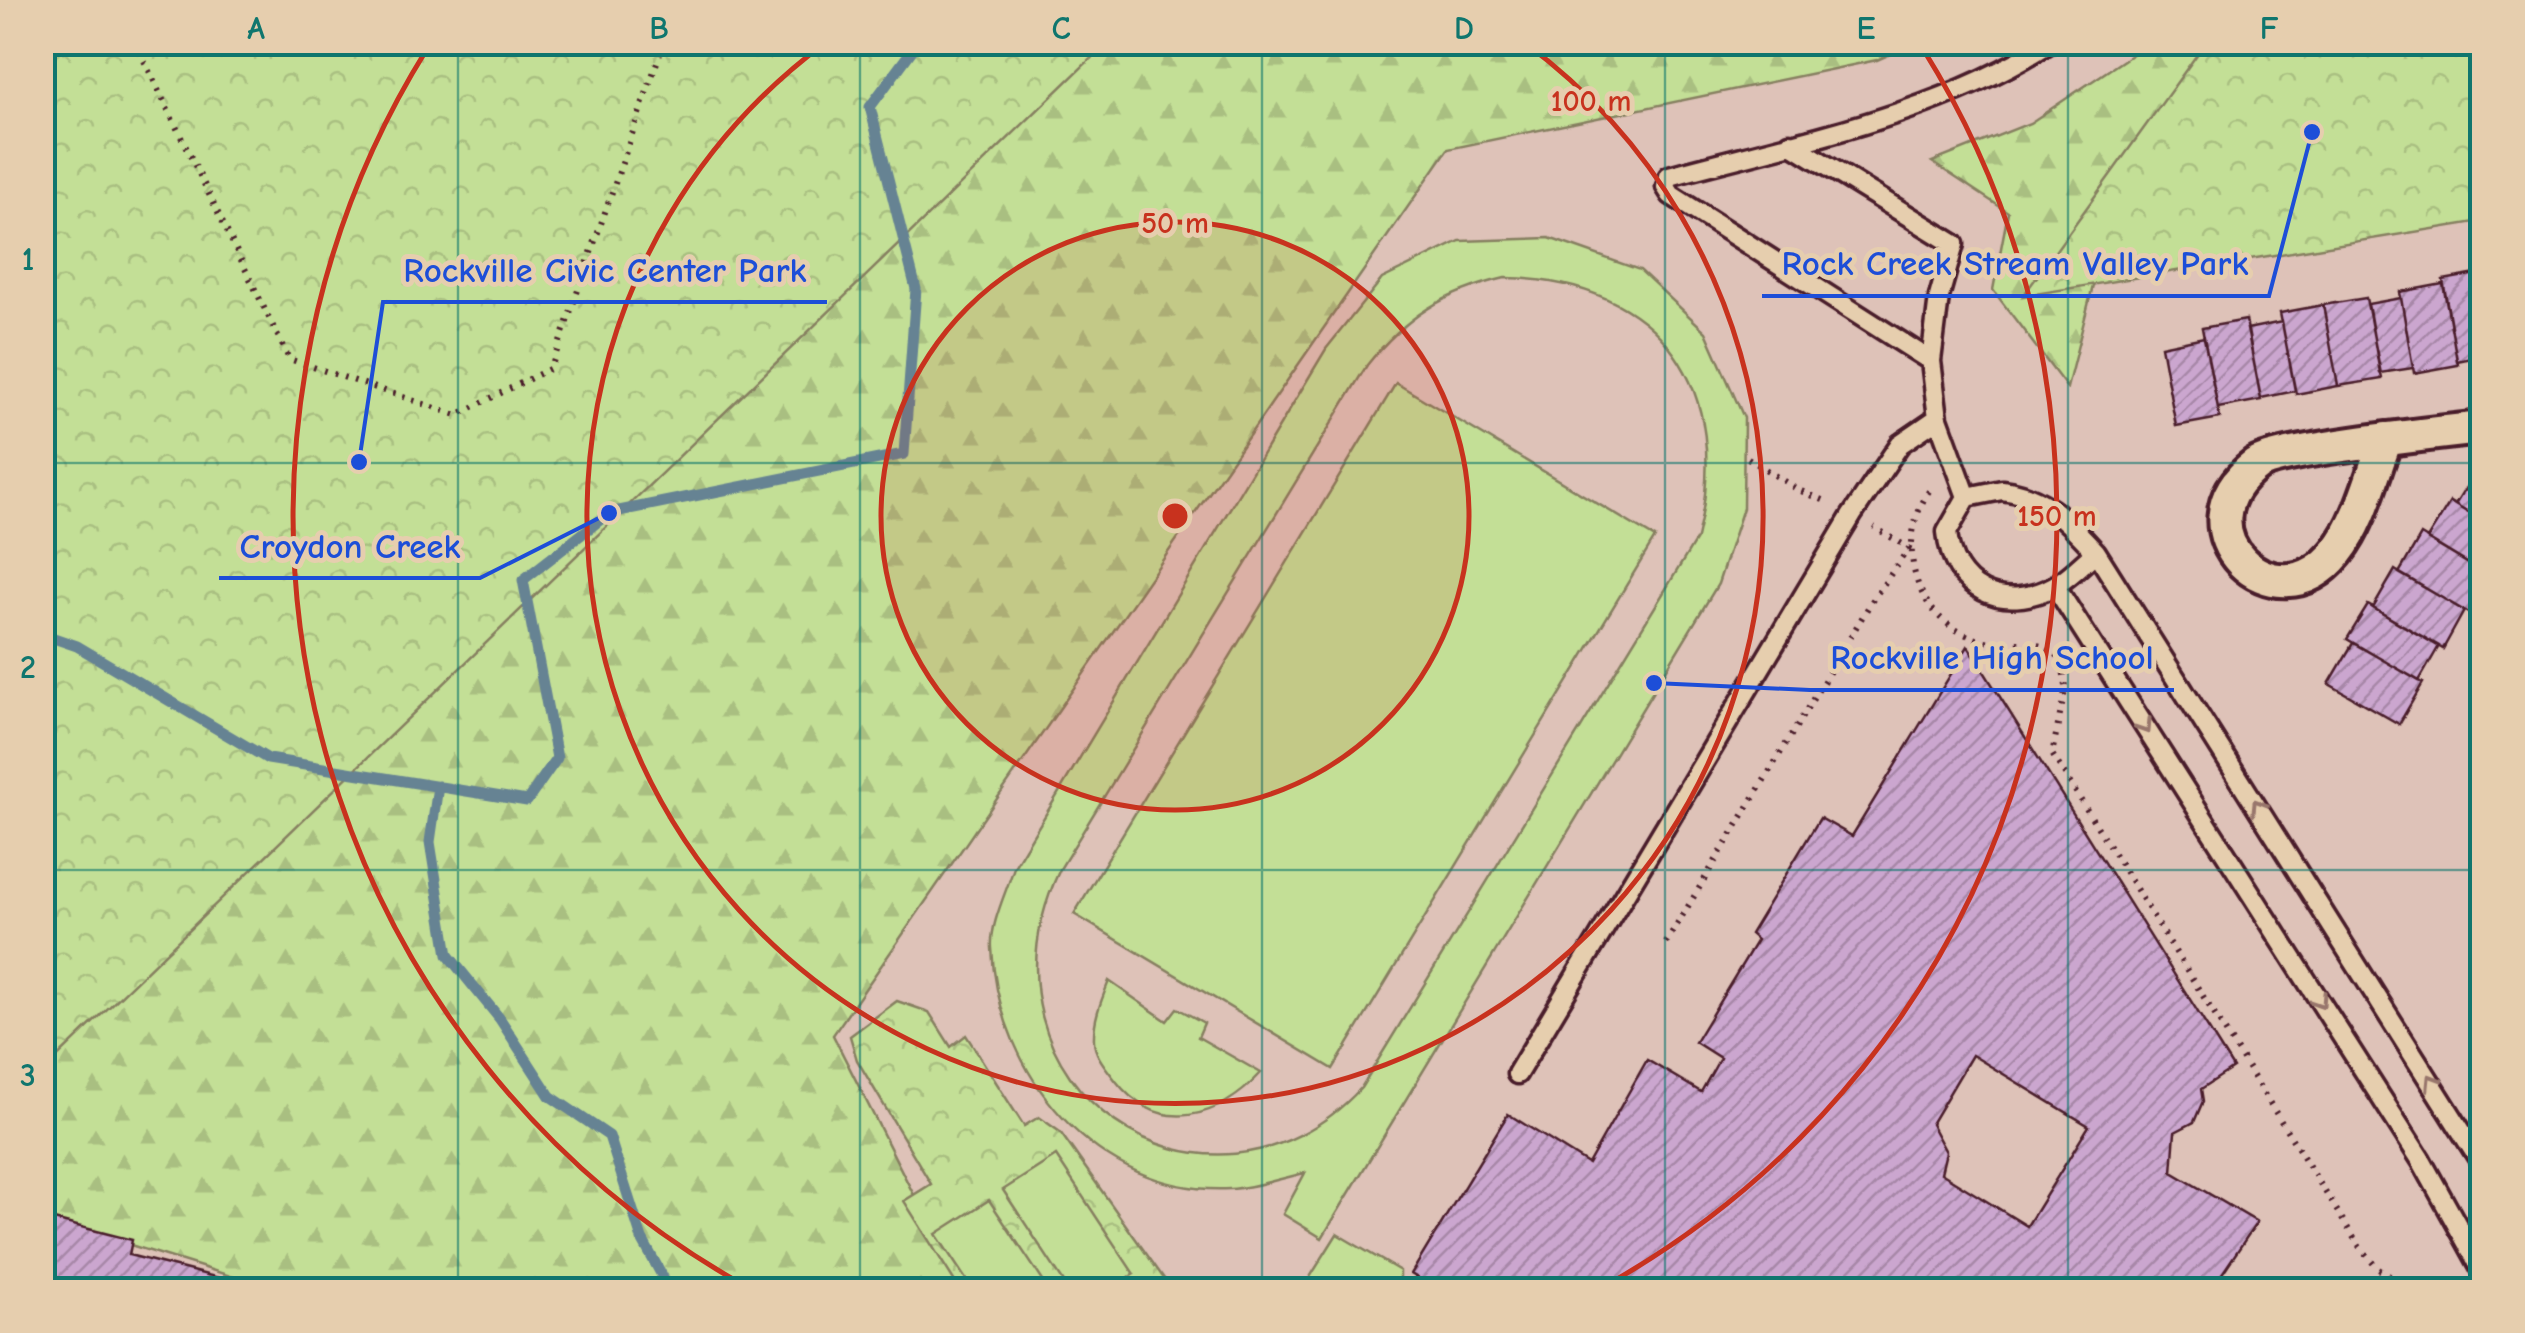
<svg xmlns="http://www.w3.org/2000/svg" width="2525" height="1333" font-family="'Comic Neue',sans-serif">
<defs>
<pattern id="forest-firs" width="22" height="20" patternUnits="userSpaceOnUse" patternTransform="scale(2.5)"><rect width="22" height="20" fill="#c3df96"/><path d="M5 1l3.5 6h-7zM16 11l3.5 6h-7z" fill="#a9bf81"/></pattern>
<pattern id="park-crowns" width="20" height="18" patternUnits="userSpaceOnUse" patternTransform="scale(2.5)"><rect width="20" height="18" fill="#c3df96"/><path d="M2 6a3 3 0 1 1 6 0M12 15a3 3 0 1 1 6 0" fill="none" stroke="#a9bf81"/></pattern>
<pattern id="building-hatch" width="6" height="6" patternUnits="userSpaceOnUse" patternTransform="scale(2.5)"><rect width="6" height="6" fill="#cba6cf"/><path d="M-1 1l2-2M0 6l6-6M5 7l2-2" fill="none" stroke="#a787a8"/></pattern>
</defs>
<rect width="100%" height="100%" fill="#dec2b8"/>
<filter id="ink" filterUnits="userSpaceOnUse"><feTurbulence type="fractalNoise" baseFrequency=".01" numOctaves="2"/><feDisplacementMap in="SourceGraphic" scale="20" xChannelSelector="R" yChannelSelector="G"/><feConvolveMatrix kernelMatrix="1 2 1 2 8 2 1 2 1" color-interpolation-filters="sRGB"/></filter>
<g filter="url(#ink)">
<!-- forest -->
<path fill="url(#forest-firs)" stroke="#867f60" stroke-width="2.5" d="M42 43H1915L1877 60 1448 149 833 1035 962 1290H276L43 1218Z
M2149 43H2482L2096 274 2067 388 1993 290 2008 212 1932 162 2030 123Z"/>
<!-- park -->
<path fill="url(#park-crowns)" stroke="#867f60" stroke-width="2.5" d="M43 42H1107V43L43 1071Z
M2206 42 2482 43V221L2023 296Z
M897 1001 929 1012 951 1047 966 1035 1024 1126 1039 1117 1060 1132 1172 1290H960L904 1201 931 1184 857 1060 850 1036Z"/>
<!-- pitch -->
<path fill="#c3df96" stroke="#867f60" stroke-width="2.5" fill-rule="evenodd" d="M1549 238 1640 270 1706 332 1744 418 1743 508 1718 584 1322 1238 1283 1214 1305 1173C1281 1178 1254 1188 1230 1189 1097 1196 997 1073 992 948 990 924 1007 891 1014 867L1326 349 1382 279 1460 241ZM1505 278C1662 280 1734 390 1697 538L1361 1088C1208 1253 958 1085 1060 869L1367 365C1406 316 1445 292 1505 278Z
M1396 383 1655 538 1333 1069 1074 914Z
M1109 981 1167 1021 1177 1008 1204 1023 1198 1037 1261 1073C1220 1118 1160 1137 1116 1081 1108 1070 1094 1055 1094 1041 1093 1020 1101 1001 1109 981Z
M1056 1156 1134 1274 1108 1290H1069L1003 1190Z
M989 1200 1049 1290H973L936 1234Z
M1337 1234 1400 1271V1281L1416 1290H1302Z"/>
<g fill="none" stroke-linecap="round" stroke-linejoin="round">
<!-- stream -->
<path stroke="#668393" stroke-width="11" d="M42 634 77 646 268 759 527 801 557 758 523 580 609 513 904 454 916 289 870 107 918 42
M438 786 430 842 448 955 500 1019 550 1096 609 1136 642 1239 670 1290"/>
</g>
<!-- building -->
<path fill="url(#building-hatch)" stroke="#4a1f2b" stroke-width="2.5" fill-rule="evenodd" d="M2482 273V356L2457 361 2443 280Z
M2443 284 2458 365 2414 373 2400 292Z
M2366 298 2382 379 2338 386 2323 305Z
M2401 298 2413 368 2380 373 2368 304Z
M2323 305 2338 386 2296 394 2280 313Z
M2246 320 2261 400 2218 408 2202 328Z
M2282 322 2295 391 2261 398 2247 329Z
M2204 337 2220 418 2176 426 2161 346Z
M2478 468 2482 471V521L2455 505Z
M2450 502 2482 521V572L2427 539Z
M2421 535 2482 572V593L2470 614 2399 573Z
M2395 570 2464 611 2443 649 2373 608Z
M2368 605 2439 646 2419 681 2347 639Z
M2353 643 2423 683 2399 724 2329 684Z
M1968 646 2233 1068 2201 1089 2203 1101 2194 1122 2175 1132 2172 1172 2257 1222 2211 1290H1438L1411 1274 1508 1114 1588 1164 1647 1060 1701 1092 1720 1058 1695 1042 1757 940 1750 934 1820 818 1852 836ZM1972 1055 2089 1126 2027 1226 1941 1173 1946 1152 1931 1124Z
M42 1217 132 1240 129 1255 266 1290H42Z"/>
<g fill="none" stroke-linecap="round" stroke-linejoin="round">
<defs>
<path id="lane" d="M1790 143 1954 244 1939 297 1931 361
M2002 490C2045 495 2067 521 2096 552 2083 563 2069 578 2054 586 2003 614 1952 589 1947 532L1967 497Z
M1967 497 1938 418 1931 361 1671 195 1666 187 1669 176C1798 141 1938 115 2051 42
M2096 552 2482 1164
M2055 586 2421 1160 2482 1270
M1517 1074 1852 515 1900 444 1938 418"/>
<path id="street" d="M2386 439C2372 475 2361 522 2337 552 2275 630 2172 529 2256 465 2276 450 2447 432 2482 428"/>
</defs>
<!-- lane casing -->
<use href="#lane" stroke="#4a1f2b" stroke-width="25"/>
<!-- street casing -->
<use href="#street" stroke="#4a1f2b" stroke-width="40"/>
<!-- path -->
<path stroke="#4a1f2b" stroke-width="6" stroke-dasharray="2.5 8" stroke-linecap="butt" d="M135 42 289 359 457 415 551 368 664 42
M1748 458 1796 489 1828 502
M1929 491C1894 545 1913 622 1981 640 2011 648 2037 634 2061 659L2066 686 2052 754 2359 1246 2377 1268 2412 1290
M1666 943 1872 601 1909 548 1874 527"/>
<!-- lane -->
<use href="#lane" stroke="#e6ceae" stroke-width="18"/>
<!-- street -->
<use href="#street" stroke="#e6ceae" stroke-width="32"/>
</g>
<!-- one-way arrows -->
<defs><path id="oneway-chevron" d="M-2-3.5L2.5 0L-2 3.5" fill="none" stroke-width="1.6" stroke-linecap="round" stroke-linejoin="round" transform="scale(2.5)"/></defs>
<g stroke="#98766c">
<use href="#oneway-chevron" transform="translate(2145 727) rotate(57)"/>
<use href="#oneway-chevron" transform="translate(2258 806) rotate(-122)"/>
<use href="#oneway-chevron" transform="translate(2320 1001) rotate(57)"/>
<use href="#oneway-chevron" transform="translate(2432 1081) rotate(-122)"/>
</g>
</g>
<!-- grid -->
<path fill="none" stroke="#0f766e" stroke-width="2.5" stroke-opacity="0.55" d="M458 42V1290M860 42V1290M1262 42V1290M1665 42V1290M2068 42V1290M42 463H2482M42 870H2482"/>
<!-- distance rings -->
<circle cx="1175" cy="516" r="294" fill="#c8321e" fill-opacity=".12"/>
<g fill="none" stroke="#c8321e" stroke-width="5">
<circle cx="1175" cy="516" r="294"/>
<path d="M1525 43A588 588 0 1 1 825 43"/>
<path d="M747 1287A882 882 0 0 1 427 49M1923 49A882 882 0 0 1 1603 1287"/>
</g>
<circle cx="1175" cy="516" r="15" fill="#c8321e" stroke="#e6ceae" stroke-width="5"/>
<g font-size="30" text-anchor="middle" font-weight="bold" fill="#c8321e" stroke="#e6ceae" stroke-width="10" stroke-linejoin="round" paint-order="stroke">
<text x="1591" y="111">100 m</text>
<text x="1175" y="233">50 m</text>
<text x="2057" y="526">150 m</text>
</g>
<!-- callouts -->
<path fill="none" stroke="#1d4ed8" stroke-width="4" d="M2312 132L2269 296H1762M359 462L383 302H827M609 513L480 578H219M1654 683L1810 690H2174"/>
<g fill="#1d4ed8" stroke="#e6ceae" stroke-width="4">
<circle cx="2312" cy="132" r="10"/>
<circle cx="359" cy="462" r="10"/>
<circle cx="609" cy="513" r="10"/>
<circle cx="1654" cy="683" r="10"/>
</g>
<g font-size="35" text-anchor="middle" font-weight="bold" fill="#1d4ed8" stroke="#e6ceae" stroke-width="10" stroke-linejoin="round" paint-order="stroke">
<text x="2015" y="275">Rock Creek Stream Valley Park</text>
<text x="605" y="282">Rockville Civic Center Park</text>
<text x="350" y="558">Croydon Creek</text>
<text x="1992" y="669">Rockville High School</text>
</g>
<!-- margin -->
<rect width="2525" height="1333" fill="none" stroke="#e6ceae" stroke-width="110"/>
<rect x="55" y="55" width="2415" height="1223" fill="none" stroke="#0f766e" stroke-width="4"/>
<g font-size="32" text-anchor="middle" font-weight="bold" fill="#0f766e">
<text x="256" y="39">A</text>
<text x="659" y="39">B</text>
<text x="1061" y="39">C</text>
<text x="1464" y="39">D</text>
<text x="1866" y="39">E</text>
<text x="2269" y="39">F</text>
<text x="28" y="270">1</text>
<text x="28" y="678">2</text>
<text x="28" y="1086">3</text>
</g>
</svg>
